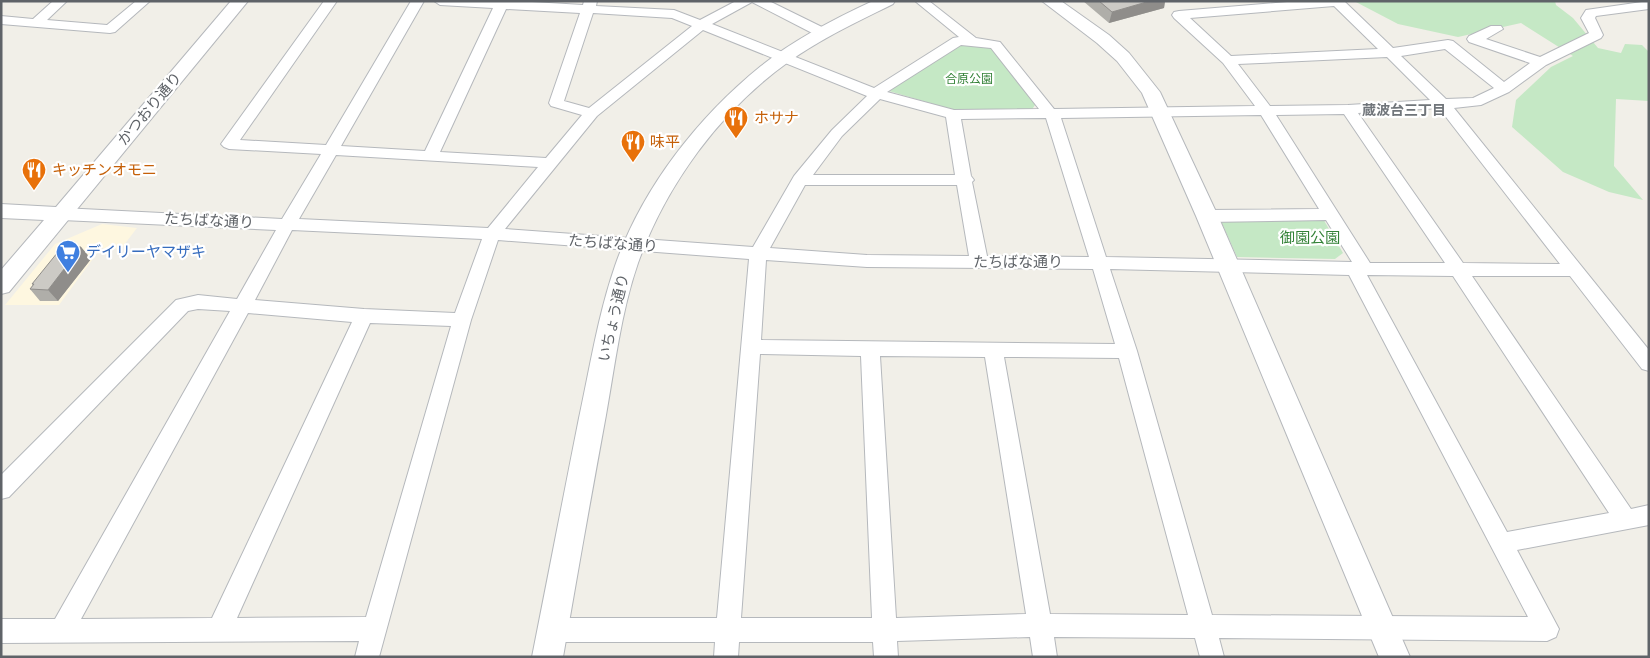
<svg xmlns="http://www.w3.org/2000/svg" width="1650" height="658" font-family="'Sofia Sans Condensed','Noto Sans JP',sans-serif">
<rect width="100%" height="100%" fill="#f1efe8"/>
<!-- commercial -->
<path fill="#fef7e0" d="M102 224 137 228 121 249 101 248 59 305H5L55 244Z"/>
<!-- green -->
<path fill="#c5e8c5" d="M1354 1H1555L1556 5 1573 18 1598 48 1621 53 1625 44 1642 45 1649 52V101L1616 99 1614 166 1643 200 1609 192 1563 172 1512 127 1516 100 1551 67 1573 56 1521 23 1458 37 1398 24Z
M960 45H972L994 49 1037 102 1031 111H957L889 91Z
M1322 217 1343 253 1335 259 1237 257 1220 219Z"/>
<g fill="none" stroke-linecap="round" stroke-linejoin="round">
<defs>
<path id="minor" d="M53 1H67L47 20 107 25 136 1H150L115 32 110 33 1 24V16L33 19Z
M324 1H337L240 140 326 145 411 1H424L341 146 425 151 493 8 440 5 434 1H515L583 5 584 1H597L596 6 674 10 700 20 736 1H769L828 30 830 33 823 37 818 36 752 2 712 24 874 88 953 38 959 37 915 1H929L976 38 1000 42 1054 109 1255 106 1223 63 1174 18 1172 15 1174 12 1179 11 1299 1H1344L1393 48 1448 40 1453 41 1504 82 1530 63 1469 42 1467 39 1469 36 1491 26H1501L1503 29 1486 39 1540 57 1589 33 1581 18 1586 10 1649 1V9L1596 16 1595 18 1603 35 1601 38 1546 65 1509 92 1481 105 1454 108 1649 350V371L1642 369 1570 276H1472L1631 509 1649 505V525L1517 550 1559 629 1556 637 1547 641 1219 638 1224 657H1200L1195 638 1054 637 1057 657H1033L1030 637 897 641 898 657H874L873 642H739L738 657H714L715 642H552L543 638 540 630 543 622 552 618H717L749 259 498 240 471 320 379 657H355L359 641 1 643V619H55L230 311 198 309 188 311 9 497 1 499V475L176 300 198 295 237 299 276 230 62 220 56 218 54 214 56 210 62 208 282 219 321 154 229 149 224 147 221 144ZM1334 6 1378 49 1231 56 1190 18ZM506 9 580 13 549 103 551 106 582 115 546 158 440 152ZM593 13 672 18 692 26 589 108 564 101ZM703 30 867 96 832 130 794 176 753 247 505 229 597 116ZM961 45 991 48 1039 109 954 110 887 92ZM1445 49 1494 88 1473 98 1446 99 1401 56ZM1387 57 1430 100 1348 105 1270 106 1238 64ZM880 99 946 117 955 175H813L842 136ZM1439 108 1560 264 1463 263 1358 113ZM1344 114 1445 263H1370L1276 115ZM1261 115 1319 209 1207 210 1201 212 1199 216 1201 220 1207 222 1326 220 1352 262 1106 257 1061 118ZM1046 118 1089 257 987 256 972 182 974 180 971 176 961 119ZM336 155 538 167 488 228 299 219ZM805 185H957L969 256 867 255 770 248ZM292 230 482 239 455 313 364 309 255 300ZM766 260 867 267 1093 269 1115 344 761 340ZM1110 269 1349 275 1528 617 1212 615 1137 351ZM1367 275 1453 276 1609 513 1507 532ZM248 313 352 322 212 618 81 619ZM370 323 451 326 366 617 237 618ZM760 354 861 356 872 618H741ZM880 356 985 357 1026 614 896 618ZM1004 357 1119 358 1188 615 1050 614Z"/>
<path id="tertiary" d="M231 1H248L9 292 1 294V270L44 220 1 218V204L56 207Z
M873 1H895L893 4C857 22 820 39 787 63 720 111 666 185 638 263 621 312 615 365 606 415 591 496 577 576 563 657H532C548 577 563 498 579 418 590 367 598 315 615 266 642 188 698 117 761 66 795 39 834 19 873 1Z
M1042 1H1061L1109 35 1129 53 1160 92 1218 216 1410 657H1379L1196 216 1142 93 1117 61 1097 43Z"/>
</defs>
<!-- minor casing -->
<use href="#minor" stroke="#b5b8bc" stroke-width="2"/>
<!-- tertiary casing -->
<use href="#tertiary" stroke="#b5b8bc" stroke-width="2"/>
<!-- minor -->
<use href="#minor" fill="#fff" fill-rule="evenodd"/>
<!-- tertiary -->
<use href="#tertiary" fill="#fff" fill-rule="evenodd"/>
</g>
<!-- wall -->
<path fill="#afaea9" d="M1083 1H1165L1164 8 1109 23Z
M81 247 91 259 58 301H40L30 289 33 285 32 284Z"/>
<!-- shaded-wall -->
<path fill="#8f8d8a" d="M1150 1H1165L1164 8 1109 23 1112 12Z
M81 247 91 259 58 301 48 290Z"/>
<!-- building -->
<path fill="#cccac5" stroke="#8f8d8a" d="M1099 1H1150L1112 12Z
M62 247H81L48 290 30 289 34 284H32Z"/>
<!-- icons -->
<defs>
<symbol id="restaurant-pin" viewBox="-11 -11 22 30"><path d="M0 17L-7.5 6A9.5 9.5 0 1 1 7.5 6Z" fill="#e8710a" stroke="#fff"/><path d="M-5-6h1v4h1v-4h1v4h1v-4h1v5L-1.5 .5V6h-2V.5L-5-1ZM5-6V6H3V1.5H1.5Q1.5-4 5-6Z" fill="#fff"/></symbol>
<symbol id="supermarket-pin" viewBox="-11 -11 22 30"><path d="M0 17L-7.5 6A9.5 9.5 0 1 1 7.5 6Z" fill="#3f7fe0" stroke="#fff"/><path d="M-6-5.5h2.5l.6 2H6L4.5 2H-2.5L-4.4-4H-6ZM-1.5 3.2a1.3 1.3 0 1 0 .1 0ZM3 3.2a1.3 1.3 0 1 0 .1 0Z" fill="#fff"/></symbol>
</defs>
<g fill-rule="evenodd">
<use href="#restaurant-pin" x="722" y="104" width="28" height="38"/>
<use href="#restaurant-pin" x="619" y="128" width="28" height="38"/>
<use href="#restaurant-pin" x="20" y="156" width="28" height="38"/>
<use href="#supermarket-pin" x="54" y="238" width="28" height="38"/>
</g>
<g text-anchor="middle" dominant-baseline="central" stroke-width="4.5" stroke-linejoin="round" paint-order="stroke">
<!-- far-park labels -->
<g font-size="12" fill="#348238" stroke="#fff">
<text x="969" y="79">合原公園</text>
</g>
<!-- far-neighbourhood labels -->
<g font-size="14" font-weight="bold" fill="#70757a" stroke="#fff">
<text x="1404" y="110">蔵波台三丁目</text>
</g>
<!-- street labels -->
<g font-size="15" fill="#5f6368" stroke="#fff">
<text transform="translate(150 109) rotate(-50)">かつおり通り</text>
<text transform="translate(209 221) rotate(3)">たちばな通り</text>
<text transform="translate(613 244) rotate(4)">たちばな通り</text>
<text x="1018" y="262">たちばな通り</text>
<text transform="translate(614 318) rotate(-77)">いちょう通り</text>
</g>
<!-- food labels -->
<g font-size="15" fill="#c56008" stroke="#fff" text-anchor="start">
<text x="754" y="118">ホサナ</text>
<text x="650" y="142">味平</text>
<text x="52" y="170">キッチンオモニ</text>
</g>
<!-- park labels -->
<g font-size="15" fill="#348238" stroke="#fff">
<text x="1310" y="238">御園公園</text>
</g>
<!-- shop labels -->
<g font-size="15" fill="#366cbe" stroke="#fff" text-anchor="start">
<text x="86" y="252">デイリーヤマザキ</text>
</g>
</g>
<!-- border -->
<rect width="1650" height="658" fill="none" stroke="#5f6368" stroke-width="5"/>
</svg>
